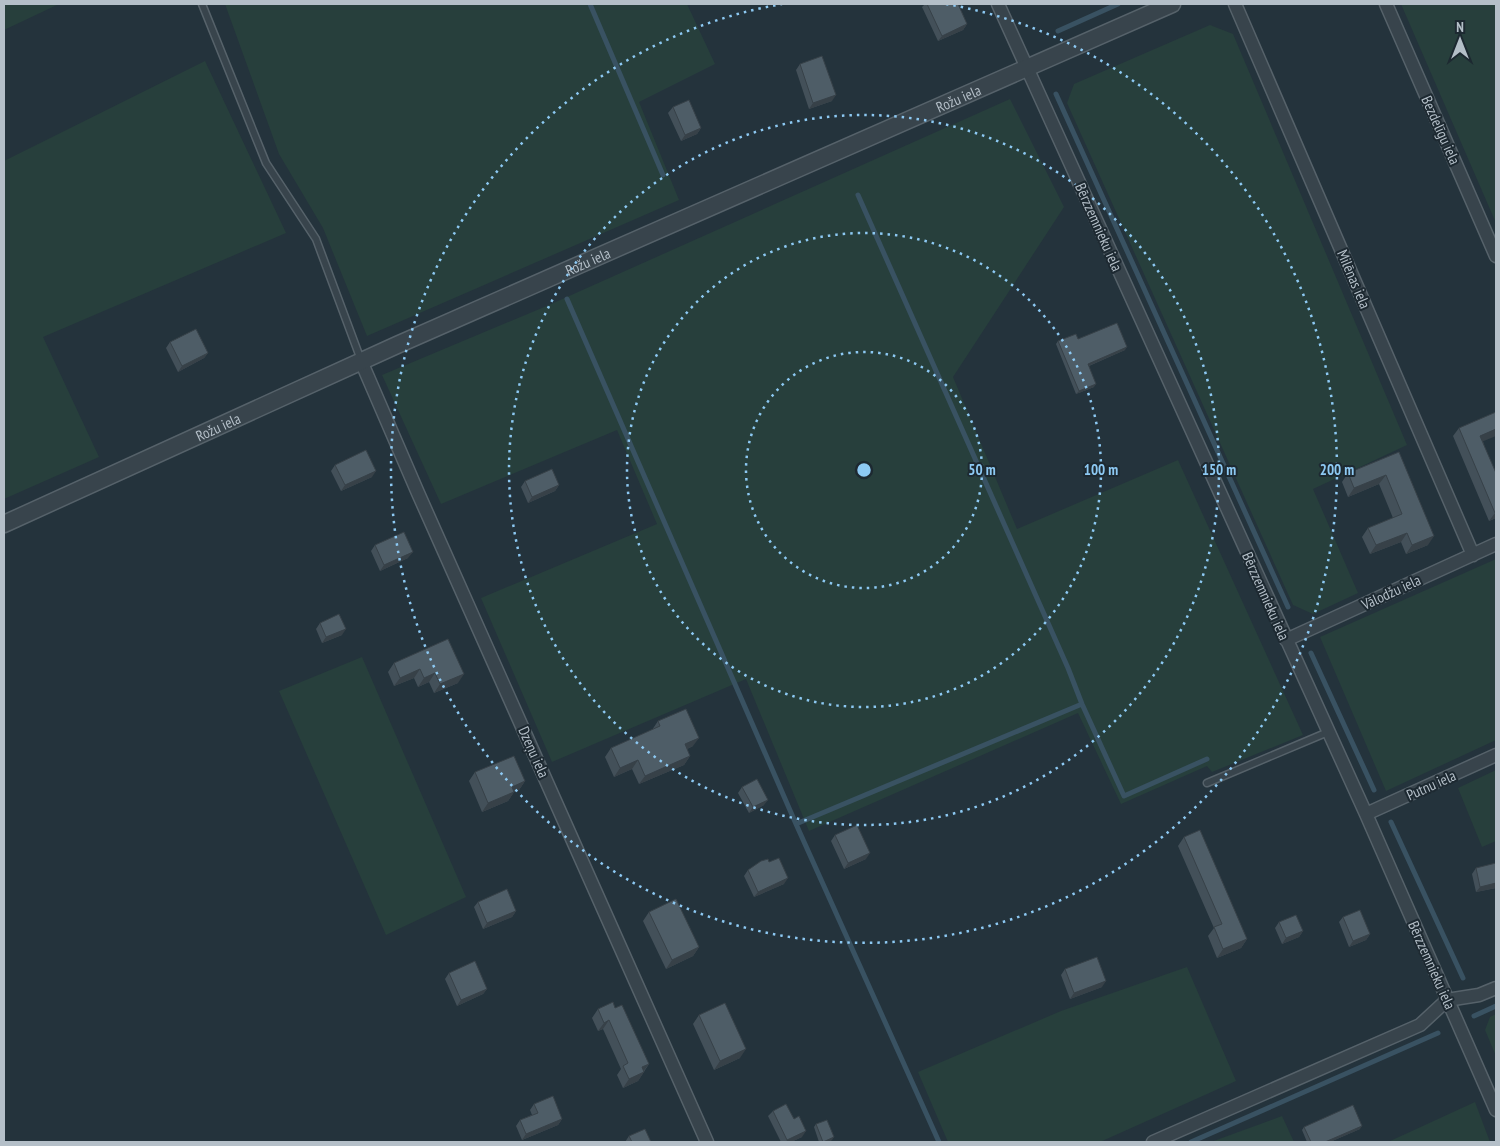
<svg xmlns="http://www.w3.org/2000/svg" width="1500" height="1146" font-family="'PT Sans Narrow',sans-serif">
<rect width="100%" height="100%" fill="#24333c"/>
<!-- green -->
<path fill="#273f3c" d="M4 4H59L4 30Z
M225 4H687L715 64 639 102 679 200 367 336 323 228 279 154Z
M1401 4H1496V223Z
M1210 25 1233 34 1407 445 1313 489 1358 593 1313 614 1293 605 1067 103 1074 84Z
M205 61 286 233 43 337 99 457 4 499V161Z
M1010 99 1064 207 953 377 1017 529 1178 460 1303 735 1212 772 1207 766 1121 804 1078 713 809 831 746 679 552 762 481 598 657 524 617 430 441 504 382 375 549 305Z
M1496 559V740L1386 791 1320 637Z
M362 657 466 897 386 935 279 691Z
M1496 770V841L1482 847 1458 788Z
M1187 967 1236 1081 1100 1142H948L918 1072 1061 1011Z
M1496 1014V1056L1485 1030 1490 1017Z
M1475 1102 1490 1142H1388Z
M1282 1116 1294 1142H1211Z"/>
<g fill="none" stroke-linecap="round" stroke-linejoin="round">
<!-- stream -->
<path stroke="#395262" stroke-width="5" d="M590 4 663 175
M1058 31 1118 4
M1056 94 1288 607
M858 195 1068 668 1082 704 1124 796 1207 759
M567 299 796 824 939 1142
M1311 653 1374 790
M1391 822 1463 978
M796 824 1082 704
M1474 1016 1496 1006
M1191 1142 1438 1033"/>
<defs>
<path id="service" d="M202 4 266 163 316 239 361 360
M1207 783 1328 732"/>
<path id="minor" d="M998 4 1366 814 1496 1110
M1235 4 1473 555
M1386 4 1496 256
M361 361 418 493 707 1142
M1286 640 1496 544
M1366 814 1496 755
M1153 1142 1420 1025 1447 1000 1479 995 1496 988"/>
<g id="tertiary">
<path id="s1" d="M4 524 397 345 1172 4"/>
</g>
</defs>
<!-- service casing -->
<use href="#service" stroke="#56626a" stroke-width="9"/>
<!-- minor casing -->
<use href="#minor" stroke="#56626a" stroke-width="15"/>
<!-- tertiary casing -->
<use href="#tertiary" stroke="#56626a" stroke-width="19"/>
<!-- service -->
<use href="#service" stroke="#38444c" stroke-width="6"/>
<!-- minor -->
<use href="#minor" stroke="#38444c" stroke-width="12"/>
<!-- tertiary -->
<use href="#tertiary" stroke="#38444c" stroke-width="16"/>
</g>
<!-- wall -->
<path fill="#435059" d="M925 4H958L967 24 963 30 938 41 922 7Z
M800 64 832 101 809 109 796 70Z
M673 107 701 128 697 134 681 141 668 113Z
M1078 339 1125 350 1089 366 1094 387 1076 394 1056 344 1058 341Z
M170 342 208 353 204 358 178 372 166 348Z
M1459 428 1483 441 1496 518 1489 521 1453 436Z
M1399 452 1428 545 1406 554 1401 542 1370 554 1362 537 1368 528 1393 518 1379 484 1348 497 1342 482 1348 473Z
M335 465 372 477 341 491 331 471Z
M525 481 559 485 555 491 528 503 521 487Z
M375 545 408 558 380 571 371 551Z
M320 623 342 635 322 643 316 629Z
M448 639 458 683 434 693 429 682 418 687 414 678 394 686 388 672 394 663Z
M658 721 693 746 687 749 690 756 684 765 639 784 632 769 614 777 605 757 611 748 652 730Z
M475 772 525 781 519 790 514 792 508 801 482 812 469 781Z
M742 787 764 805 749 813 738 793Z
M835 835 866 859 844 869 831 841Z
M1184 837 1247 939 1241 948 1217 958 1208 936 1214 928 1178 846Z
M769 862 784 884 754 897 744 876 748 870Z
M1476 868 1496 888 1476 892 1472 874Z
M478 902 516 911 512 917 483 929 474 907Z
M649 912 699 947 693 956 666 969 643 921Z
M1343 917 1370 934 1366 940 1349 947 1339 922Z
M1279 922 1303 931 1299 937 1282 944 1275 928Z
M1065 969 1102 987 1070 999 1061 975Z
M449 973 487 989 483 994 457 1006 445 979Z
M615 1008 649 1064 638 1081 623 1088 617 1075 621 1069 603 1029 598 1031 592 1018 598 1009Z
M699 1015 740 1058 714 1070 693 1024Z
M534 1104 562 1119 558 1125 522 1140 516 1126 520 1120 532 1115 530 1110Z
M773 1111 802 1137 791 1142H781L768 1116Z
M816 1124 832 1140 827 1142H819L814 1127Z
M1304 1127 1360 1129 1330 1142H1307L1302 1130Z
M629 1136 651 1142H625Z"/>
<!-- shaded-wall -->
<path fill="#374148" d="M967 24 963 30 938 41 942 36Z
M836 95 832 101 809 109 813 103Z
M701 128 697 134 681 141 685 135Z
M1127 347 1125 350 1086 367 1088 364Z
M208 353 204 358 178 372 182 366Z
M1096 384 1094 387 1076 394 1079 391Z
M1496 429V436L1474 445 1480 436Z
M376 471 372 477 341 491 345 485Z
M1386 475 1379 484 1348 497 1354 488Z
M559 485 555 491 528 503 532 497Z
M1496 512V518L1489 521 1495 513Z
M1407 533 1401 542 1370 554 1376 545Z
M1434 536 1428 545 1406 554 1412 545Z
M413 552 408 558 380 571 384 565Z
M346 629 342 635 322 643 326 637Z
M420 669 414 678 394 686 400 678Z
M435 673 429 682 418 687 424 678Z
M464 674 458 683 434 693 440 684Z
M699 738 693 746 679 753 685 744Z
M690 756 684 765 639 784 645 776Z
M638 760 632 769 614 777 620 768Z
M525 781 519 790 506 795 512 787Z
M514 792 508 801 482 812 488 803Z
M768 800 764 805 749 813 753 807Z
M870 853 866 859 844 869 848 863Z
M788 878 784 884 754 897 758 892Z
M1496 883V888L1476 892 1480 887Z
M516 911 512 917 483 929 487 923Z
M1303 931 1299 937 1282 944 1286 938Z
M1370 934 1366 940 1349 947 1353 941Z
M1247 939 1241 948 1217 958 1223 949Z
M699 947 693 956 666 969 672 960Z
M1106 981 1102 987 1070 999 1074 993Z
M487 989 483 994 457 1006 461 1000Z
M609 1020 603 1029 598 1031 604 1023Z
M746 1049 740 1058 714 1070 720 1061Z
M649 1064 642 1073V1067Z
M644 1072 638 1081 623 1088 629 1079Z
M562 1119 558 1125 522 1140 526 1134Z
M1362 1126 1360 1129 1330 1142H1325Z
M806 1131 802 1137 791 1142H786L787 1140Z
M834 1137 832 1140 827 1142H822Z"/>
<!-- building -->
<path fill="#4e5d67" stroke="#374148" d="M927 4H958L967 24 942 36Z
M822 56 836 95 813 103 800 64Z
M689 100 701 128 685 135 673 107Z
M1117 323 1127 347 1088 364 1096 384 1079 391 1058 341 1076 334 1078 339Z
M196 329 208 353 182 366 170 342Z
M1496 412V429L1480 436 1496 473V512L1495 513 1459 428Z
M366 450 376 471 345 485 335 465Z
M1399 452 1434 536 1412 545 1407 533 1376 545 1368 528 1402 514 1386 475 1354 488 1348 473Z
M552 469 559 485 532 497 525 481Z
M404 532 413 552 384 565 375 545Z
M339 614 346 629 326 637 320 623Z
M448 639 464 674 440 684 435 673 424 678 420 669 400 678 394 663Z
M686 709 699 738 685 744 690 756 645 776 638 760 620 768 611 748 660 726 658 721Z
M514 756 525 781 512 787 514 792 488 803 475 772Z
M757 779 768 800 753 807 742 787Z
M857 825 870 853 848 863 835 835Z
M1200 830 1247 939 1223 949 1214 927 1222 924 1184 837Z
M779 858 788 878 758 892 748 870 761 861 768 859 769 862Z
M1496 863V883L1480 887 1476 868Z
M507 889 516 911 487 923 478 902Z
M676 899 699 947 672 960 649 912Z
M1360 910 1370 934 1353 941 1343 917Z
M1296 915 1303 931 1286 938 1279 922Z
M1097 957 1106 981 1074 993 1065 969Z
M475 961 487 989 461 1000 449 973Z
M613 1002 615 1008 622 1005 649 1064 642 1067 644 1072 629 1079 623 1066 628 1063 609 1020 604 1023 598 1009Z
M725 1003 746 1049 720 1061 699 1015Z
M553 1096 562 1119 526 1134 520 1120 538 1113 534 1104Z
M786 1104 794 1119 799 1116 806 1131 787 1140 773 1111Z
M1353 1105 1362 1126 1325 1142H1311L1304 1127Z
M827 1120 834 1137 823 1142 816 1124Z
M645 1129 651 1142H632L629 1136Z"/>
<!-- distance rings -->
<g fill="none" stroke="#8dc9f3" stroke-width="2.5" stroke-dasharray="2.5 5">
<circle cx="864" cy="470" r="118"/>
<circle cx="864" cy="470" r="237"/>
<circle cx="864" cy="470" r="355"/>
<path d="M946 4A473 473 0 1 1 782 4"/>
</g>
<g text-anchor="middle" dominant-baseline="central" stroke-width="4" stroke-linejoin="round" paint-order="stroke">
<!-- street labels -->
<g font-size="15" fill="#b4bfc8" stroke="#1d2931">
<text stroke="none"><textPath href="#s1" startOffset="1045">Rožu iela</textPath></text>
<text transform="translate(1441 130) rotate(66)">Bezdelīgu iela</text>
<text transform="translate(1099 227) rotate(66)">Bērzzemnieku iela</text>
<text stroke="none"><textPath href="#s1" startOffset="640">Rožu iela</textPath></text>
<text transform="translate(1354 279) rotate(67)">Milēnas iela</text>
<text stroke="none"><textPath href="#s1" startOffset="235">Rožu iela</textPath></text>
<text transform="translate(1391 592) rotate(-25)">Vālodžu iela</text>
<text transform="translate(1266 596) rotate(66)">Bērzzemnieku iela</text>
<text transform="translate(534 752) rotate(66)">Dzeņu iela</text>
<text transform="translate(1431 785) rotate(-24)">Putnu iela</text>
<text transform="translate(1432 965) rotate(66)">Bērzzemnieku iela</text>
</g>
</g>
<circle cx="864" cy="470" r="8" fill="#8dc9f3" stroke="#1d2931" stroke-width="2.5"/>
<g font-size="15" text-anchor="middle" font-weight="bold" fill="#8dc9f3" stroke="#1d2931" stroke-width="4" stroke-linejoin="round" paint-order="stroke">
<text x="982" y="475">50 m</text>
<text x="1101" y="475">100 m</text>
<text x="1219" y="475">150 m</text>
<text x="1337" y="475">200 m</text>
</g>
<!-- border -->
<rect width="1500" height="1146" fill="none" stroke="#b4bfc8" stroke-width="10"/>
<!-- north arrow -->
<g transform="translate(1460 40)" stroke="#1d2931" stroke-width="4" paint-order="stroke">
<path d="M0-4L9 19L0 12L-9 19Z" fill="#b4bfc8"/>
<text y="-8" font-size="14" font-weight="bold" text-anchor="middle" fill="#b4bfc8">N</text>
</g>
</svg>
